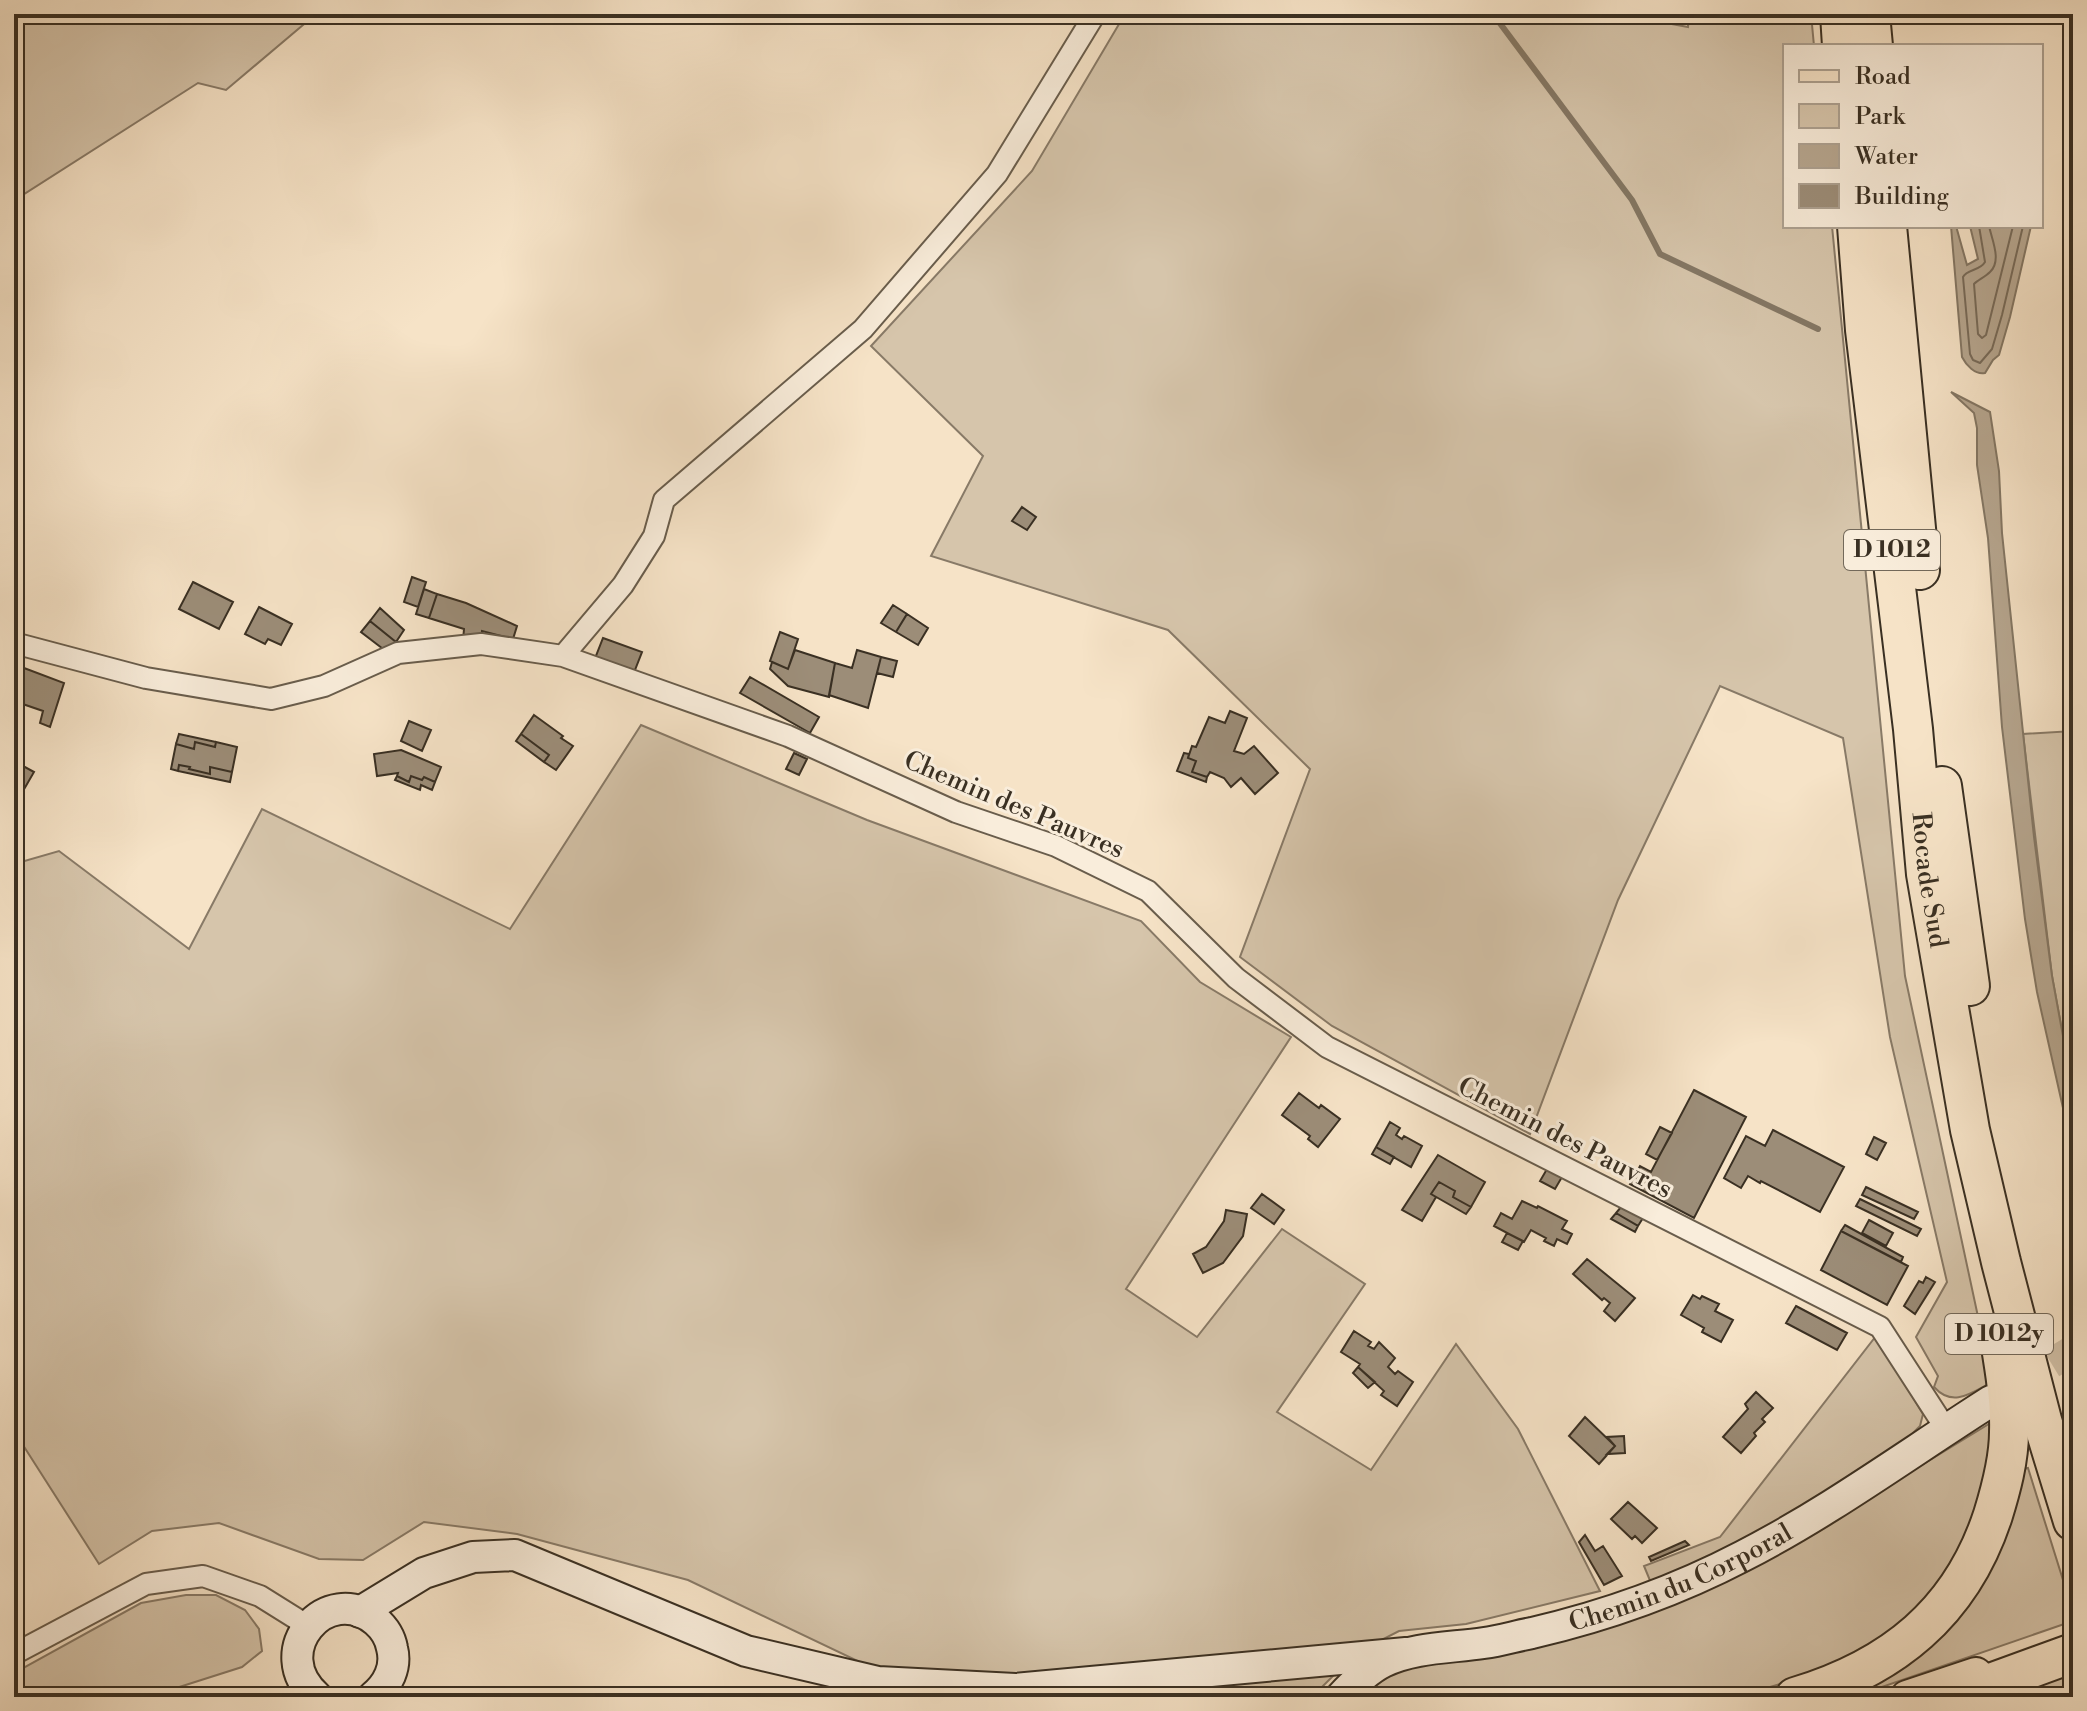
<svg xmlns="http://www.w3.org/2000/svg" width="2087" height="1711" font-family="'Libre Bodoni',serif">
<rect width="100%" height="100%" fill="#f6e3c7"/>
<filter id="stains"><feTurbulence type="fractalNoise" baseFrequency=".0025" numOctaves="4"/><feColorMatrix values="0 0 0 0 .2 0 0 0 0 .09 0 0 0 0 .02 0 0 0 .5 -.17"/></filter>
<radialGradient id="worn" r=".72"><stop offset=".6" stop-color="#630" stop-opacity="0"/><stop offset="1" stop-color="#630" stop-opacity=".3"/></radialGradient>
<!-- green -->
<path fill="#d6c5ab" stroke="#887a67" stroke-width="2" d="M14 14H316L226 90 198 83 21 196 14 192Z
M1125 14H1618L1688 27 1689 14H1811L1814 46H1785V226H1832L1905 976 1992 1382C1971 1393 1953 1408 1934 1387L1938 1376 1916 1337 1947 1282 1890 1037 1843 738 1720 686 1618 900 1530 1134 1332 1026 1240 957 1310 769 1168 630 931 556 983 456 871 346 1032 171Z
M641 725 867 820 1141 921 1200 982 1291 1037 1126 1289 1197 1337 1282 1229 1365 1284 1277 1412 1371 1470 1456 1344 1518 1429 1600 1591 1466 1624 1399 1631 1356 1653 1319 1690 1306 1697H933L688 1580 517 1534 424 1522 363 1560 319 1559 219 1523 152 1531 99 1564 14 1431V864L59 851 189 949 262 809 510 929Z
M2073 731V1091L2052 976 2023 734Z
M1876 1336 1923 1414 1920 1426 1910 1436 1784 1518 1699 1564 1651 1583 1644 1566 1720 1537Z
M1997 1419 1996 1471 1959 1555 1917 1613 1868 1651 1807 1676 1736 1697H1362L1363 1694 1397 1668 1519 1651 1866 1499Z
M2028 1468 2073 1612V1621L1853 1697H1822L1885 1669 2018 1470Z
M186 1595H216L245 1610 259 1629 262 1651 242 1667 148 1697H14V1673L141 1603Z
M2073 1670V1697H1998Z"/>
<!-- water -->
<path fill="#b6a68f" stroke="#847764" stroke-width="2" d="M1951 226H1956L1967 265 1978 259 1970 226H2031L2010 317 1999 355 1993 360 1985 373C1975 375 1966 365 1962 357Z
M1951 392 1990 412 1999 471 2002 533 2034 837 2052 976 2073 1091V1162L2063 1108 2037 992 2025 919 2002 727 1988 538 1977 465V428L1974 413Z"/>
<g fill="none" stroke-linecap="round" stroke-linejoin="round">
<!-- shore -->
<path stroke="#786b59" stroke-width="2" d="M1979 226 1985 262C1980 271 1967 269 1963 277L1970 354 1973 360 1980 363 1992 349 2002 315 2023 226
M1989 226C1992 240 2002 261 1990 272 1985 277 1978 280 1974 284L1978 334 1982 338 1986 335 2013 226"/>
<!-- stream -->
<path stroke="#847764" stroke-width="6" d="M1493 14 1632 200 1660 254 1818 329"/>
</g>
<!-- building -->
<path fill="#9c8d78" stroke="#3a3023" stroke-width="2" d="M1022 507 1036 517 1027 530 1012 521Z
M412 577 426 582 418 607 404 602Z
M193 582 233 602 219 629 179 609Z
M424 589 437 594 429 618 416 614Z
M437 594 466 603 517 626 513 639 482 631 481 642 463 641 464 629 429 618Z
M893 605 907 614 896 632 881 623Z
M259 607 292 624 281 645 268 639 265 644 245 634Z
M380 608 404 630 396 642 370 621Z
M907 614 928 628 918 645 896 632Z
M370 621 396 642 387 652 361 632Z
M780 632 798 639 788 669 770 661Z
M603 638 642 652 633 675 594 661Z
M795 650 835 663 829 697 788 686 770 669 772 662 788 669Z
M857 650 881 657 868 708 829 695 835 663 852 668Z
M881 657 897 661 893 677 877 673Z
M24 668 64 683 50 727 40 723 43 711 14 701Z
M750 677 819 717 810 733 740 693Z
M1230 711 1247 718 1234 751 1244 754 1254 746 1278 773 1255 794 1241 778 1231 787 1224 778 1210 772 1207 777 1192 772 1196 761 1188 758 1192 746 1196 747 1209 717 1225 723Z
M534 715 563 736 561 738 573 746 556 770 544 762 549 755 521 734Z
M409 721 431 730 422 751 401 741Z
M179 734 216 742 215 747 195 742 194 749 176 744Z
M521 734 549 755 544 762 516 741Z
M195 742 215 747 216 742 237 747 232 772 210 767V774L189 769 190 767 179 765 178 771 171 769 176 744 194 749Z
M401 750 441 767 435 782 424 777 422 780 411 776 409 782 397 776 398 773 377 776 374 754Z
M794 753 807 759 799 775 786 769Z
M1184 753 1189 754 1188 758 1196 761 1192 772 1207 777 1206 782 1177 771Z
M14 761 34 772 19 798 14 796Z
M179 765 190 767 189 769 210 774V767L232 772 230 782 178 771Z
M397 776 409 782 411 776 422 780 424 777 435 782 432 790 421 785 420 790 395 780Z
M1694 1090 1746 1117 1694 1218 1630 1184 1640 1166 1651 1172Z
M1299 1093 1319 1108 1321 1105 1340 1119 1318 1147 1308 1139 1310 1136 1282 1115Z
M1390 1122 1400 1128 1396 1135 1402 1139 1404 1136 1422 1146 1411 1167 1376 1147Z
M1660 1127 1672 1133 1657 1160 1646 1154Z
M1773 1130 1844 1167 1820 1212 1761 1181 1760 1183 1748 1176 1741 1188 1724 1178 1746 1136 1765 1146Z
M1874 1137 1886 1143 1877 1160 1866 1154Z
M1376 1147 1394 1157 1390 1164 1372 1154Z
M1438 1155 1485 1182 1471 1207 1453 1197 1455 1191 1439 1182 1431 1194 1436 1197 1422 1221 1402 1210Z
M1547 1169 1562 1177 1555 1189 1540 1181Z
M1439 1182 1455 1191 1453 1197 1471 1207 1466 1214 1431 1194Z
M1866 1187 1918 1212 1914 1219 1862 1195Z
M1262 1194 1284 1210 1274 1224 1251 1208Z
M1860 1199 1921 1229 1917 1236 1856 1206Z
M1522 1201 1537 1208 1538 1206 1567 1221 1562 1229 1572 1234 1567 1244 1557 1239 1554 1246 1544 1241 1546 1238 1531 1230 1524 1242 1494 1226 1501 1213 1512 1219Z
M1621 1207 1643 1218 1638 1226 1616 1213Z
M1226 1210 1247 1214 1243 1236 1223 1263 1203 1273 1193 1254 1206 1247 1224 1221Z
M1616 1213 1638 1226 1635 1232 1611 1219Z
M1869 1220 1893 1233 1886 1246 1862 1233Z
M1845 1225 1903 1257 1901 1262 1841 1231Z
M1841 1231 1908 1266 1887 1305 1821 1270Z
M1507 1233 1523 1241 1518 1250 1502 1242Z
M1587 1259 1635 1298 1615 1321 1604 1311 1610 1303 1604 1298 1602 1300 1573 1274Z
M1926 1277 1935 1282 1915 1314 1904 1306 1919 1281 1923 1283Z
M1693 1295 1700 1299 1702 1296 1719 1304 1715 1311 1733 1320 1721 1342 1702 1332 1704 1328 1681 1315Z
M1796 1306 1847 1333 1837 1350 1786 1323Z
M1354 1331 1371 1342 1368 1346 1374 1349 1379 1342 1395 1358 1388 1367 1395 1374 1398 1371 1413 1382 1397 1406 1381 1395 1384 1391 1358 1367 1360 1364 1341 1352Z
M1358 1367 1375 1382 1368 1388 1353 1373Z
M1756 1392 1773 1408 1762 1419 1765 1422 1754 1433 1756 1436 1741 1453 1723 1437 1748 1409 1745 1404Z
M1585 1417 1615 1446 1599 1464 1569 1436Z
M1624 1436 1625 1453 1607 1454 1615 1446 1607 1437Z
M1628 1502 1657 1528 1642 1543 1635 1536 1632 1539 1611 1519Z
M1585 1535 1595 1551 1603 1546 1622 1576 1604 1585 1579 1542Z
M1685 1541 1689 1545 1651 1561 1649 1557Z"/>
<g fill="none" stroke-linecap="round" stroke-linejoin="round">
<!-- secondary-tunnel -->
<path stroke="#d0bfa6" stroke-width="30" stroke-dasharray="30 15" stroke-linecap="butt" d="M2013 1387 2073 1350"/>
<defs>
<path id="street" d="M14 643 146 678 271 699 324 686 398 653 481 644 563 656 788 736 956 812 1056 846 1148 891 1236 978 1327 1047 1880 1327 1946 1429
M563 656 623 585 654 536 664 500 863 329 997 174 1095 14
M14 1654 146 1584 203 1576 260 1596 308 1626"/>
<g id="secondary">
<path d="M360 1612 424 1573 473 1557 515 1555 746 1651 878 1682 1015 1689 1406 1653"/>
<path d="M317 1697C265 1652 327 1580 376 1621 384 1628 390 1637 392 1648 397 1667 388 1685 373 1697"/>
<path id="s1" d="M1341 1697C1353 1684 1367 1670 1383 1662 1414 1647 1450 1648 1484 1643 1500 1641 1516 1636 1532 1633 1605 1616 1676 1591 1743 1556 1829 1512 1909 1453 1991 1401"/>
</g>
<path id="primary" d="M1907 1697 1976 1674"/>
<g id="highway">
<path d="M1840 14 1842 46"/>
<path d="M1870 14 1873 46"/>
<path id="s2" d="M1857 226 1865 330 1913 729 1926 874 1970 1130 2001 1262 2042 1420 2073 1521"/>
<path d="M1887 226 1920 570"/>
<path d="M1942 786 1970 986"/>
<path d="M1795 1697C1892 1668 1961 1613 1993 1515 2001 1489 2009 1460 2009 1432 2010 1402 2005 1371 2000 1341"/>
<path d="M1952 1697 2073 1653"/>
</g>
</defs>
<!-- street casing -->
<use href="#street" stroke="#695d4c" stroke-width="24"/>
<!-- secondary casing -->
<use href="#secondary" stroke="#3a3023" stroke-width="34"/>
<!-- primary casing -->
<use href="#primary" stroke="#3a3023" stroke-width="36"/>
<!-- highway casing -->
<use href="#highway" stroke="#3a3023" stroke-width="42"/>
<!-- street -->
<use href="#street" stroke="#f9eddb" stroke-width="20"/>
<!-- secondary -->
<use href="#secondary" stroke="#f9eddb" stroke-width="30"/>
<!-- primary -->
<use href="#primary" stroke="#f6e3c7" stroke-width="32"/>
<!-- highway -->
<use href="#highway" stroke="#f6e3c7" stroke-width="38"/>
</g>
<g text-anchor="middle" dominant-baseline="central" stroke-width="6" stroke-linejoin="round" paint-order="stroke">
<!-- shield labels -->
<g fill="#f9eddb" stroke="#73695a" stroke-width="2">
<rect x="1844" y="530" width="96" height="40" rx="6"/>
<rect x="1945" y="1314" width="108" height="40" rx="6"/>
</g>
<g font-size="24" font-weight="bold" fill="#3a3023">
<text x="1892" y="550">D 1012</text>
<text x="1999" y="1334">D 1012y</text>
</g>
<!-- street labels -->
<g font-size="26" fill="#3a3023" stroke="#f9eddb">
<text transform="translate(1014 805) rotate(23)">Chemin des Pauvres</text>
<text stroke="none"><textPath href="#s2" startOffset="658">Rocade Sud</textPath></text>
<text transform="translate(1565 1138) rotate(27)">Chemin des Pauvres</text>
<text stroke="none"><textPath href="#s1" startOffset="366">Chemin du Corporal</textPath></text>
</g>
</g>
<!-- margin -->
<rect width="2087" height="1711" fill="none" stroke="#f6e3c7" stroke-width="48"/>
<rect x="16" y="16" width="2055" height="1679" fill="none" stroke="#3a3023" stroke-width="4"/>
<rect x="24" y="24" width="2039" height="1663" fill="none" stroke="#3a3023" stroke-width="2"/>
<!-- legend -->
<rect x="1783" y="44" width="260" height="184" fill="#f9eddb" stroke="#ada191" stroke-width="2"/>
<rect x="1799" y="70" width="40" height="12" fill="#f6e3c7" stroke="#ada191" stroke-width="2"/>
<text x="1855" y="84" font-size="24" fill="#3a3023">Road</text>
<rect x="1799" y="104" width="40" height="24" fill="#d6c5ab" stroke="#ada191" stroke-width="2"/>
<text x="1855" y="124" font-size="24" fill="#3a3023">Park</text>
<rect x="1799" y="144" width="40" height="24" fill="#b6a68f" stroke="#ada191" stroke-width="2"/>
<text x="1855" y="164" font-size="24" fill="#3a3023">Water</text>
<rect x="1799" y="184" width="40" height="24" fill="#9c8d78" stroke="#ada191" stroke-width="2"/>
<text x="1855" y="204" font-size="24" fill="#3a3023">Building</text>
<rect width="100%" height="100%" filter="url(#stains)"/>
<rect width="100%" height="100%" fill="url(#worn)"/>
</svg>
